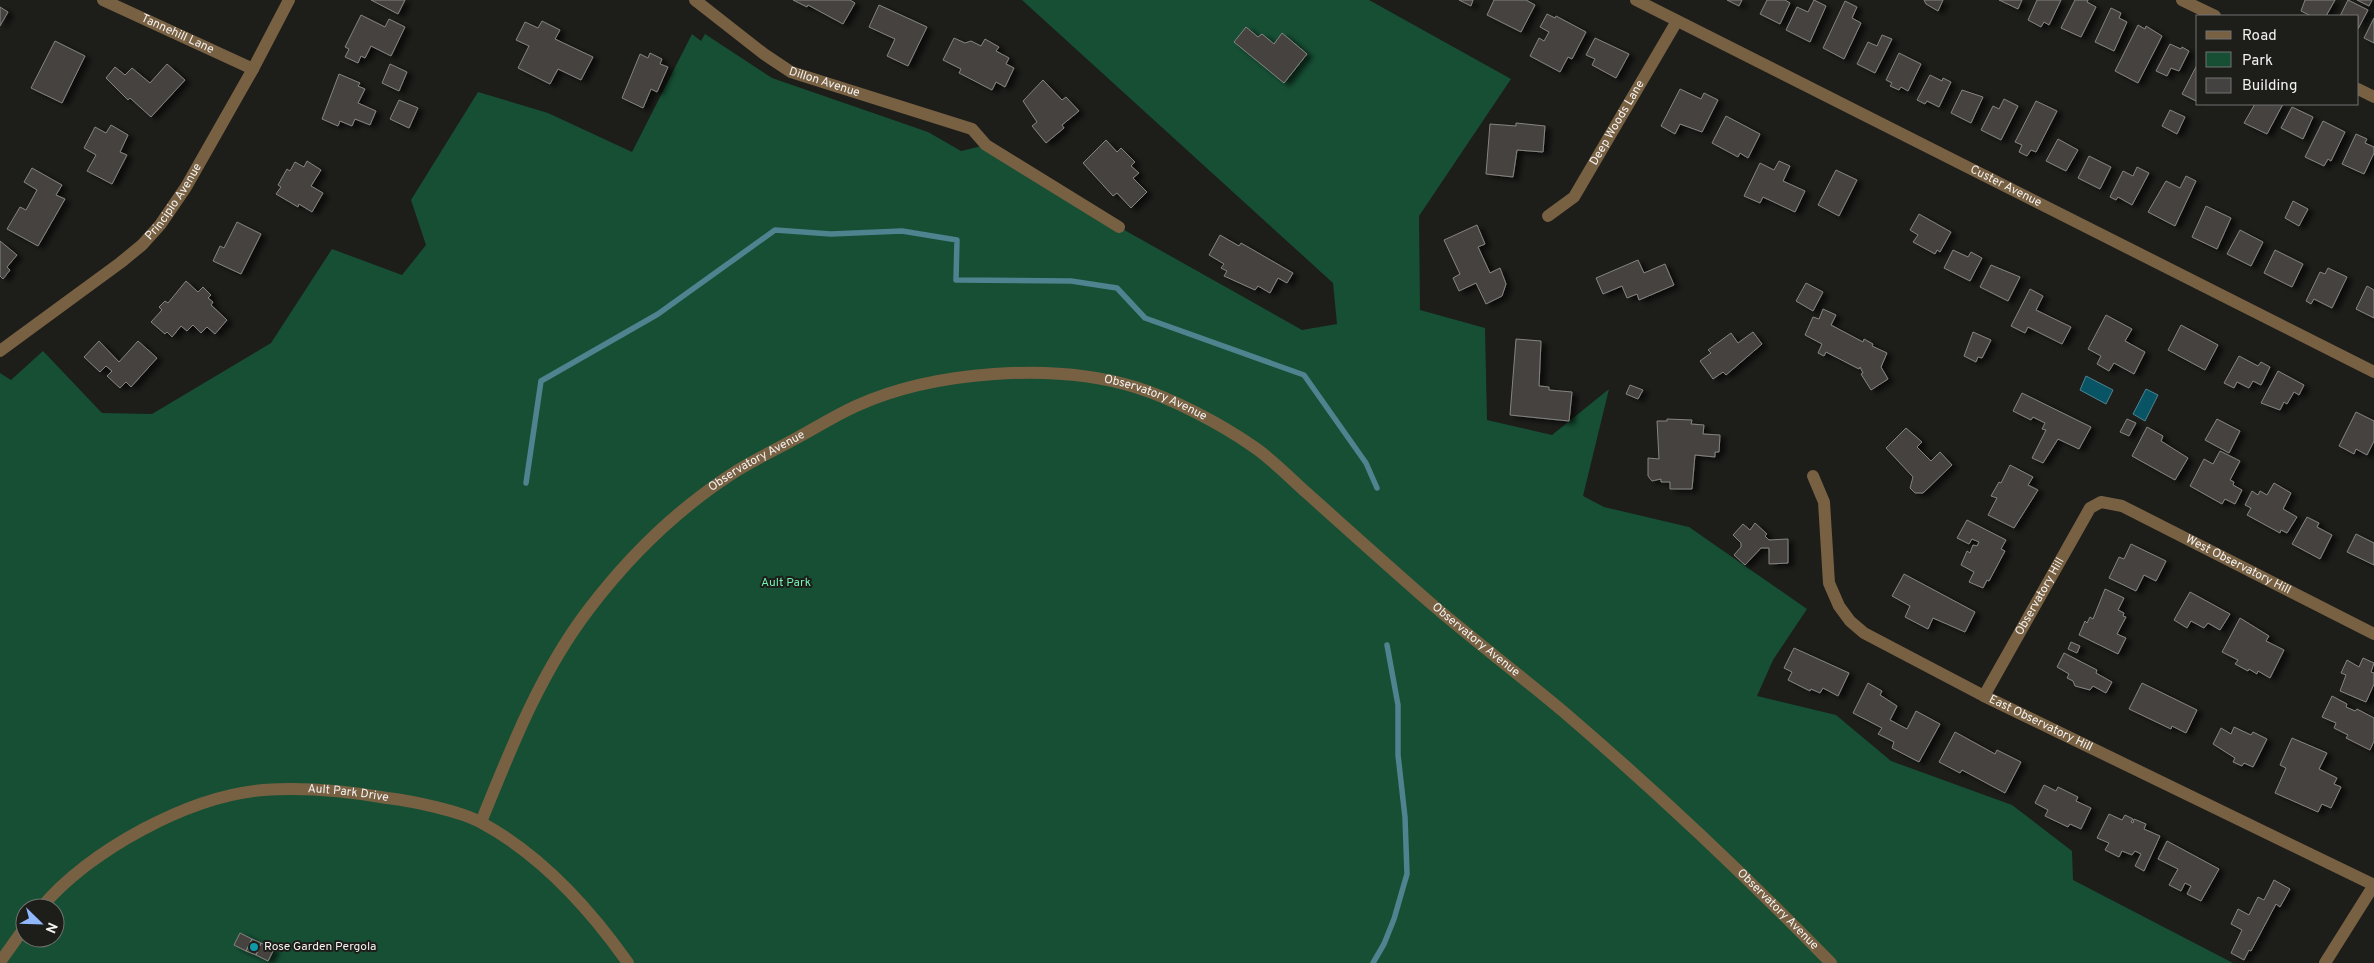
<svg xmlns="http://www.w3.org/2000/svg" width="2374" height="963" font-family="Overpass,sans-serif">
<defs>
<filter id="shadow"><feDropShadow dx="5.5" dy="3" stdDeviation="2.5" flood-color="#0009"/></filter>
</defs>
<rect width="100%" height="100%" fill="#1d1d1a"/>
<!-- green -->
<path fill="#164f34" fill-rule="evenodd" d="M1022 0H1369L1511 79 1419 216 1420 310 1485 328 1487 420 1552 435 1609 389 1583 496 1604 507 1689 527 1807 609 1773 660 1757 696 1836 715 1891 761 2012 805 2072 851 2073 880 2233 963H0V373L11 380 43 351 102 413 152 414 271 343 332 249 402 275 426 245 411 200 478 92 548 113 632 152 692 34 701 41 705 34 772 78 928 132 961 151 986 145 1119 227 1302 330 1337 324 1333 283ZM25 908H55V938H25Z"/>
<!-- water -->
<path fill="#085465" stroke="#4e838f" d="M2086 376 2113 390 2106 404 2080 390Z
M2146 389 2158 395 2145 421 2133 414Z"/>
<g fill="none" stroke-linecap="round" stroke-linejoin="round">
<!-- stream -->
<path stroke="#4e838f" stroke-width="5.5" d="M526 483 541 381 658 314 775 230 831 234 902 231 957 240 956 280 1071 281 1117 288 1145 318 1304 375 1366 463 1377 488
M1373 963 1384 944 1394 919 1407 874 1405 817 1398 755V705L1387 645"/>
</g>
<!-- building -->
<path fill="#444240" stroke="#868481" filter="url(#shadow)" d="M371 0H405L398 14Z
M793 0H850L855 3 843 24 808 5 807 7Z
M1459 0H1473L1471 6Z
M1494 0H1526L1535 5 1521 32 1487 15Z
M1727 0H1742L1739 6Z
M1767 0H1785L1790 3 1780 24 1760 14Z
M1814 0 1826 6 1810 42 1786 30 1797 7 1808 12Z
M1924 0H1943L1938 11 1926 4Z
M1999 0H2022L2018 9Z
M2037 0H2061L2049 25 2044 22 2041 27 2028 20Z
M2075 0H2088L2087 2 2096 7 2081 37 2061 28Z
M2305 0H2335L2326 16H2311L2301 11Z
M2348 0 2368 10 2358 29V16H2340Z
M2357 0H2372L2369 6Z
M1845 1 1857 7 1852 18 1861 23 1844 59 1823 48Z
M879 5 927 27 908 66 887 56 895 39 869 27Z
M0 7 8 12 0 26Z
M2111 8 2121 13 2119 18 2127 22 2114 51 2095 42Z
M1547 14 1555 18 1556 16 1586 32 1572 59 1568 57 1560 72 1530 56 1539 38 1544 41 1549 32 1540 27Z
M361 15 385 27 389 19 405 27 391 56 371 46 365 58 361 56 358 63 345 57 349 49 345 47Z
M2374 18V43L2364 38Z
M542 21 560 30 555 39 593 57 581 80 558 69 550 84 518 68 529 46 516 40 525 22 538 28Z
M2138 25 2145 29 2146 26 2162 36 2138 83 2115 71Z
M1246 27 1258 37 1262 34 1274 44 1282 33 1307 54 1284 83 1234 42Z
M1882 35 1892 39 1875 73 1857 64 1868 42 1877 46Z
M954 38 965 43 971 41 981 46 985 39 999 47 996 51 1009 58 1006 64 1014 68 1005 87 996 82 992 90 959 73 961 69 943 60Z
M1595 38 1629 54 1616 78 1592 65 1595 59 1586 55Z
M55 41 85 56 62 103 31 88Z
M2170 44 2181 49 2182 47 2189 51 2179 71 2171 68 2167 76 2156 71Z
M650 53 662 59 660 64 668 67 657 92 651 89 643 108 622 98 640 54 648 58Z
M1899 53 1921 64 1908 91 1901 87 1899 90 1890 86 1892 83 1886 80Z
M2198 63V102L2182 94Z
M167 64 185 80 151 117 130 98 128 100 106 78 115 67 125 75 132 68 150 83Z
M390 64 407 72 399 91 382 83Z
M339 74 360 83 358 86 365 89 358 103 376 111 370 125 355 119 352 126 340 121 338 126 322 119Z
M1930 75 1942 81 1943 78 1951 82 1939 107 1927 101 1925 104 1917 100Z
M1043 80 1062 100 1066 97 1079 111 1062 125 1064 128 1046 143 1032 126 1037 122 1023 101Z
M1680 89 1701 99 1704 93 1718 100 1702 132 1680 124 1675 134 1661 126Z
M1962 90 1983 97 1971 123 1951 113Z
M2004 99 2018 106 2001 140 1981 130 1993 106 1999 109Z
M399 100 418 108 409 128 390 119Z
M2036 101 2057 111 2036 152 2031 150 2027 156 2019 152 2022 145 2015 142Z
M2255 104H2283L2267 134 2244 123Z
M2292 107 2313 117 2303 139 2281 128Z
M2170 110 2185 117 2177 134 2162 126Z
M1726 116 1760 134 1748 158 1740 153 1738 157 1712 143Z
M2323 121 2345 132 2331 161 2328 159 2324 166 2305 157Z
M1516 123 1545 126 1543 152 1517 150 1513 177 1486 174 1490 124 1516 126Z
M111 125 128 135 120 152 127 155 112 184 87 171 96 155 84 148 95 127 106 133Z
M2356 134 2367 139 2365 143 2374 147V153L2364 174 2342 164Z
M2058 139 2078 150 2066 171 2046 161Z
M1106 140 1117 152 1121 148 1135 162 1131 166 1139 173 1133 178 1147 192 1131 208 1117 193 1113 196 1083 163Z
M2089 156 2111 167 2100 189 2078 178Z
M307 161 321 170 311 186 323 193 312 212 299 204 298 207 276 194 281 187 278 185 287 169 290 171 295 162 304 167Z
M1779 161 1790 166 1783 181 1805 191 1795 212 1763 197 1760 203 1744 196 1760 163 1774 170Z
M2137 167 2149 173 2132 205 2118 197 2116 200 2110 197 2123 171 2133 176Z
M32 168 62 185 56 195 65 199 38 246 7 229 20 207 26 210 37 190 24 182Z
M1836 170 1857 180 1839 216 1818 205Z
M2186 176 2196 181 2175 226 2148 212 2166 181 2180 188Z
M2293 201 2308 209 2299 226 2285 218Z
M2206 206 2231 218 2217 249 2192 237Z
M1919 214 1951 232 1940 252 1937 250 1935 254 1913 242 1918 235 1910 230Z
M237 222 261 234 241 274 213 261 220 246 224 248Z
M1477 225 1485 244 1478 247 1490 273 1500 268 1506 284 1502 296 1486 304 1476 283 1459 291 1453 278 1460 274 1444 240Z
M2240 230 2263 242 2251 266 2227 254Z
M1220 235 1239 246 1241 243 1293 273 1287 283 1278 278 1270 293 1258 286 1255 290 1224 276 1227 271 1221 268 1224 264 1209 255Z
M0 241 17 255 7 267 10 270 3 279 0 276Z
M1953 250 1968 257 1971 252 1982 258 1970 281 1944 268Z
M2275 250 2303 264 2292 287 2264 273Z
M1638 260 1644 273 1665 264 1674 285 1639 300 1637 294 1627 298 1622 286 1603 294 1596 278Z
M1991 265 2020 277 2008 301 1980 287Z
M2328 268 2347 277 2332 308 2314 299 2311 304 2306 301 2320 272 2325 274Z
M186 281 198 292 203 287 211 295 208 298 213 302 211 305 227 320 215 334 207 327 201 333 193 325 187 331 181 326 172 337 167 332 165 334 151 322 162 310 159 307 165 301 168 303Z
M1806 283 1823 292 1813 311 1796 301Z
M2367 286 2374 290V318L2356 309Z
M2030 289 2043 296 2036 310 2071 327 2062 344 2028 327 2025 333 2011 326Z
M1823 309 1836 315 1831 325 1863 342 1864 339 1873 344 1872 346 1887 353 1881 367 1888 379 1871 390 1861 374 1863 373 1860 367 1859 369 1826 352 1824 356 1818 353 1822 344 1805 335 1813 317 1819 319Z
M2106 315 2132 329 2125 341 2145 352 2134 374 2114 363 2109 371 2097 364 2101 356 2088 349Z
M2181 325 2218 345 2205 370 2168 350Z
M1753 332 1762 344 1726 375 1723 372 1713 379 1700 361 1711 353 1708 350 1731 333 1738 343Z
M1973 332 1991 340 1982 358 1978 357 1976 362 1964 356Z
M1516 339 1541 341 1539 386 1549 387V390L1572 392 1569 421 1510 415Z
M99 341 119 362 138 341 157 358 131 387 126 382 120 388 107 376 112 371 106 366 100 372 84 357Z
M2239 356 2258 366 2261 362 2270 367 2261 385 2253 381 2249 388 2237 382 2234 388 2224 383Z
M2278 371 2304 385 2299 395 2294 392 2287 404 2284 402 2280 410 2261 403Z
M1630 385 1643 390 1638 399 1626 394Z
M2022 393 2091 427 2079 449 2058 439 2043 463 2032 458 2046 430 2042 429 2045 423 2033 417 2031 420 2013 411Z
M2356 412 2374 421V441L2367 455 2356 449 2354 454 2339 446Z
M1667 419 1692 420 1691 424 1704 425 1703 434 1720 435 1719 452H1715V457L1695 455 1692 489H1670V482H1661V479L1652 481 1648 476V458L1659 459 1657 421H1667Z
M2127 419 2136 423 2129 436 2120 432Z
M2217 419 2240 431 2229 453 2205 440Z
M2147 427 2163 436 2161 441 2188 458 2175 480 2132 456Z
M1906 428 1922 442 1917 447 1931 461 1940 452 1952 465 1923 493H1915L1910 488 1913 477 1886 448Z
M2220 451 2240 461 2230 480 2234 482 2233 485 2242 490 2235 504 2225 499 2222 504 2190 486 2204 459 2213 464Z
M2010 465 2033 477 2028 485 2038 490 2014 528 1988 515 1997 498 1991 496 1999 482 2001 483Z
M2274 483 2291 493 2283 509 2297 517 2287 533 2281 530 2280 533 2247 515 2251 508 2245 505 2252 491 2258 495 2260 491 2267 495Z
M2307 517 2319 523 2317 527 2332 535 2320 559 2292 544Z
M1967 520 2006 540 2001 549 2005 551 1989 581 1987 580 1983 588 1969 582 1974 572 1961 565 1967 551 1970 553 1973 545 1977 546 1979 542 1972 539 1969 544 1957 538Z
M1755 523 1767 534 1765 536 1769 540 1788 539V563L1769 564V548H1761L1745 565 1734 555 1741 547V543L1733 535 1743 524 1750 530Z
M2356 534 2374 543V565L2347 552Z
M2131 544 2166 561 2156 581 2144 575 2136 591 2109 578 2119 557 2124 559Z
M1904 574 1975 612 1965 632 1933 618 1928 629 1905 617 1910 606 1892 596Z
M2105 589 2124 598 2118 610 2124 613 2123 616 2126 617 2117 634 2126 638 2118 654 2079 635 2085 621 2087 623 2090 617 2093 619Z
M2190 592 2230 614 2220 630 2208 623 2204 628 2191 621 2187 628 2174 620Z
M2240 618 2269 636 2266 641 2284 650 2270 678 2258 671 2257 674 2249 669 2248 671 2235 664 2238 660 2222 652Z
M2071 642 2080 646 2077 653 2068 649Z
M1794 648 1849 673 1838 696 1823 688 1820 693 1811 689 1810 691 1788 680 1792 672 1784 668Z
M2064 653 2097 670 2096 673 2112 682 2106 693 2093 686 2090 690 2075 686 2073 681 2067 678 2069 674 2057 667Z
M2363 658 2374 663 2371 672 2374 673V684L2366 702 2340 691 2346 675 2341 673 2347 660 2359 667Z
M1868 683 1882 691 1880 695 1897 706 1890 720 1907 729 1916 711 1940 724 1919 762 1892 748 1894 742 1878 734 1882 728 1853 713Z
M2142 683 2197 710 2186 733 2172 726 2171 729 2129 709Z
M2332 696 2347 704 2346 707 2355 711 2357 709 2374 718V741L2370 750 2346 738 2348 735 2334 728 2336 723 2322 717Z
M2234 727 2251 735 2253 732 2267 739 2253 767 2244 763 2242 766 2233 762 2235 758 2213 744 2221 728 2231 734Z
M1955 732 1995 754 1997 750 2021 762 2005 793 1962 770 1960 773 1939 762Z
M2292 738 2327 753 2319 769 2337 778 2334 784 2341 787 2331 808 2322 804 2318 812 2275 793 2286 768 2280 765Z
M2044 785 2056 791 2058 787 2078 797 2076 801 2091 808 2081 829 2070 824 2068 827 2045 816 2048 810 2035 803Z
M2109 814 2122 820 2125 815 2133 819 2131 822 2133 823 2134 819 2146 824 2144 829 2160 836 2144 871 2135 866 2141 854 2135 851 2132 855 2122 851 2119 857 2105 850 2109 843 2097 838Z
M2167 841 2219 869 2201 901 2187 894 2191 886 2185 883 2181 891 2169 885 2178 869 2158 859Z
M2274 880 2290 889 2280 907 2276 904 2251 951 2249 950 2244 960 2231 953 2242 930 2231 924 2238 909 2249 915 2258 897 2264 900Z
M240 933 252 939 246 951 234 945Z
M252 939 261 943 256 955 246 951Z
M261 943 274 949 268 961 256 955Z"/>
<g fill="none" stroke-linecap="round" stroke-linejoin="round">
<!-- minor -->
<g stroke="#786042" stroke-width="12">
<path id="s1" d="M103 0 253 69"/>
<path id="s2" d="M695 0 764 54 791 72 972 129 986 145 1119 227"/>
<path id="s3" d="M1636 0 2374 372"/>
<path d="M2182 0 2215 16"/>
<path d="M2358 89 2374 97"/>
<path id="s4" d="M1548 216 1574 197 1677 21"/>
<path id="s5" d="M0 351 120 263 142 245 160 225 186 187 253 69 289 0"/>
<path id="s6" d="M1813 476 1824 502 1829 583 1839 606 1850 621 1864 633 1984 696 2374 885 2325 963"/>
<path id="s7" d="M1984 696 2090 508 2101 502 2122 506 2374 634"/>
<path id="s8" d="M481 822C511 748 540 673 589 609 630 555 681 506 738 470 756 459 775 450 793 440 814 429 834 416 856 406 933 371 1054 362 1135 387 1174 399 1221 424 1254 447 1273 460 1290 478 1308 494 1347 529 1387 565 1427 600 1472 639 1520 675 1565 713 1657 792 1746 876 1831 963"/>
<path id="s9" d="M41 908C88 851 189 796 263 790 305 787 347 791 387 798 412 801 461 811 482 823 541 855 590 909 628 963"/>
<path d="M0 962 25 927"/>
</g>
</g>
<!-- markers -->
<circle fill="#0f9aa8" stroke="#1d1d1a" stroke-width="2" cx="254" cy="947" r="5"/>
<g text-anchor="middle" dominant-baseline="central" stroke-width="4" stroke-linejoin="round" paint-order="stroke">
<!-- street labels -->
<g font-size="12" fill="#f3f2f1" stroke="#1d1d1a">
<text stroke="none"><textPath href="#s1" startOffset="82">Tannehill Lane</textPath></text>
<text stroke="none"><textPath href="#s2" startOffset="155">Dillon Avenue</textPath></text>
<text stroke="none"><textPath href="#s4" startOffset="118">Deep Woods Lane</textPath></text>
<text stroke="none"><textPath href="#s3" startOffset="414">Custer Avenue</textPath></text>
<text stroke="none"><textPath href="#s5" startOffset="231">Principio Avenue</textPath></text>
<text stroke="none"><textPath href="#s8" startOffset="886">Observatory Avenue</textPath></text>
<text stroke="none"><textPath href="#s8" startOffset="465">Observatory Avenue</textPath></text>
<text stroke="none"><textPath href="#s7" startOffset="380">West Observatory Hill</textPath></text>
<text stroke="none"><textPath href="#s7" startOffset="114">Observatory Hill</textPath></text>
<text stroke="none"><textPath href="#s8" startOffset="1291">Observatory Avenue</textPath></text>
<text stroke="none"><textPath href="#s6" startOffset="370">East Observatory Hill</textPath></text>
<text stroke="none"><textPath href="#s9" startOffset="342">Ault Park Drive</textPath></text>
<text stroke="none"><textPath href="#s8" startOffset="1696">Observatory Avenue</textPath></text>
</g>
<!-- park labels -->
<g font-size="12" fill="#71f3b2" stroke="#1d1d1a">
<text x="786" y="583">Ault Park</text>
</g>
<!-- poi labels -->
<g font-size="12" fill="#f3f2f1" stroke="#1d1d1a" text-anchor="start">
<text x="264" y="947">Rose Garden Pergola</text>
</g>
</g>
<!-- legend -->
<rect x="2196" y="15" width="162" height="90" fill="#1d1d1a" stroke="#737270"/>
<rect x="2206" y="31" width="25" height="8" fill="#786042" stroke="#737270"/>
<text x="2242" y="40" font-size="15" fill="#f3f2f1">Road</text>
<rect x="2206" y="52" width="25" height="15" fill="#164f34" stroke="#737270"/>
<text x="2242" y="65" font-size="15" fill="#f3f2f1">Park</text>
<rect x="2206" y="78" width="25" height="15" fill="#444240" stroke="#737270"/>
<text x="2242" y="90" font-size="15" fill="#f3f2f1">Building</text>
<!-- north arrow -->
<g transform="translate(40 923) rotate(113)"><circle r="24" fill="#1d1d1a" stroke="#737270"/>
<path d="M0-4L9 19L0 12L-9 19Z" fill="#91b8fd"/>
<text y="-8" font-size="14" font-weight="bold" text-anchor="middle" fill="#f3f2f1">N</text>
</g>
</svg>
